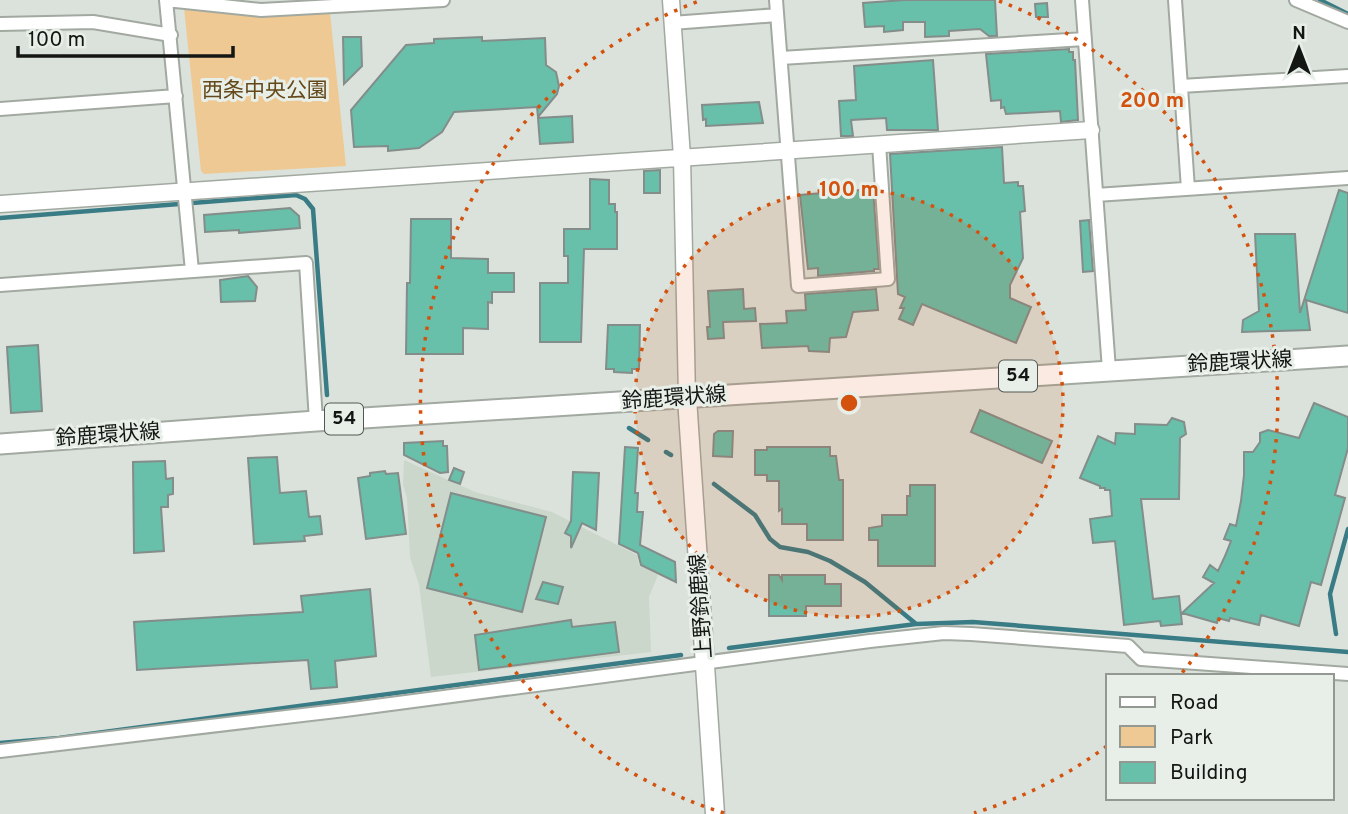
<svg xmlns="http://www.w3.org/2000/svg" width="1348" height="814" font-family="Overpass,'Noto Sans JP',sans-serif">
<rect width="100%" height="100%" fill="#dbe2db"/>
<!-- built -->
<path fill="#cbd7ca" d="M404 460 475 492 552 512 637 555 639 565 658 575 649 597 651 652 431 677 419 585 410 557 407 498 403 485Z"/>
<!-- green -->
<path fill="#eec993" d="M184 8 260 16 330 13 346 166 204 174 201 171Z"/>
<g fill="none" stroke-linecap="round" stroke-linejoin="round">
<!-- stream -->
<path stroke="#3a7c85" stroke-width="4.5" d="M1320 0 1348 14
M0 218 296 195 305 199 313 209 327 395
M629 428 648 440
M666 452 671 455
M714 484 755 515 770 539 780 547 808 552 830 561 865 582 915 623
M1336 634 1330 594 1348 529
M729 648 916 624 973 622 1348 652
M0 743 59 738 681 655"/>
</g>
<!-- building -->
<path fill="#68bfaa" stroke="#838d8a" stroke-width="2" d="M904 0H995L997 36H989L980 29 949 31V36L925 37V22H903V30L884 32V26L865 27 863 3Z
M1047 3 1048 17H1036L1035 4Z
M343 37H361L362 66 344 84Z
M482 37V41L545 38 546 65 556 72 559 86 557 94 538 117 537 107 454 112 442 132 419 148 388 151V146L354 147 351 110 406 45 434 43V39Z
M1069 49V52H1073V60H1075L1078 120 1061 122 1060 111 1006 114 1004 107 1001 108V100L991 101 986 54Z
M933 60 938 130H887L886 118 851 120 853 136H841L839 101 856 100 854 66Z
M759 102 763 123 706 126V119L703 120 702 105Z
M572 116 573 142 540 144 538 118Z
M1002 147 1004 183 1018 182V186H1023L1025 211 1020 212 1023 258 1010 285V298L1031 307 1016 343 922 304 913 325 899 319 904 308H900L905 297 898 294 890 154Z
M660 170V193H644V171Z
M590 179 609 180V204H615V212H617V249H584L581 342H540V283H568V256H564V229H590Z
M873 189 879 269H874V271L818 276V268L808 269 800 195Z
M1339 190 1348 193V313L1306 300 1310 330 1242 332 1243 320 1259 311 1255 234H1295L1300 313Z
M290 208 299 216 300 228 239 233V230L205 232 204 215Z
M411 219H451V258L488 259V273H514V292H492V303L488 302V329L463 328V354H406L407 283H410Z
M1089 220 1093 271 1083 272 1080 221Z
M248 276 257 287 255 301 221 302 220 280Z
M743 289 744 309 755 308 756 321 723 322 724 338 708 339 707 327H710L708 291Z
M876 289 878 310 853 312 846 337 830 338 829 352 809 351 808 346 762 348 760 324 787 323 786 311 806 310 805 294Z
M608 325H640L639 369H632V373L614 372V369H606Z
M38 345 42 411 11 413 7 347Z
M1314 403 1348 417V448L1335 495 1345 498 1321 585 1311 582 1299 626 1261 615 1259 625 1230 618 1229 621 1218 618 1217 623 1182 613 1214 583 1203 577 1210 565 1218 571 1225 556 1231 541 1224 539 1230 524 1236 526 1241 501 1244 475V452H1253L1260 442V433L1268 430 1299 438Z
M980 410 1052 441 1042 463 971 432Z
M1172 418 1184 422 1186 434 1180 438 1179 499H1141L1153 599 1179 596 1182 624 1161 626 1160 621 1124 625 1115 541 1093 543 1090 519 1112 516 1110 490H1105V488H1100V486L1080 478 1098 436 1115 444 1116 433 1135 434V424L1167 425Z
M718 431H733L732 457 713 456 714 434Z
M443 441V446H447L448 472 440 473 404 455V443Z
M625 447 638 448 635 493H638L637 512H643L640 545 675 562 676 582 641 565 638 553 619 544Z
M767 447H830V456H836L839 480H843V540H807V524H782V509L779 511V481H767V475H755V450H767Z
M277 457 280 493 306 491 309 517 320 516 322 534 304 536 305 541 254 544 248 458Z
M165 461 166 479 173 478V494L168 495V507H161L164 551 134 553 133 462Z
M454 468 464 472 460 484 449 480Z
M385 471 386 474 398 473 406 534 366 539 358 478 370 476V473Z
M573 472 599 473 596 530 582 523 571 548V536L565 533 571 521Z
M910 485H935V566H878V540H869V528L882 526V515H907V496H910Z
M451 493 546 517 522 612 427 588Z
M769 575H779L782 580V575H825V584H841V606H806V616H769Z
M543 582 563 587 558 604 536 599Z
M370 589 376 656 335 661 337 687 311 689 308 660 137 670 134 622 303 612 301 596Z
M571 620 572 627 615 622 619 652 479 670 475 635Z"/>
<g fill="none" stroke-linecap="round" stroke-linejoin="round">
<defs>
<path id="minor" d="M166 0 261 10 443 0
M166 0 192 271
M776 0 798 286 888 279 879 144
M1082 0 1109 370
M1175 0 1188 189
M1296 0 1348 22
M672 23 777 15
M0 24 93 22 171 35
M781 58 1085 39
M1181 86 1348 76
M0 109 176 96
M1096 195 1348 178
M0 285 306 263 316 421
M0 751 345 710 870 641 944 633 971 634 1128 646 1141 659 1348 674"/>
<path id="tertiary" d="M671 0 682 157 687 398
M0 204 1091 130"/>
<path id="secondary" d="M687 398 715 814"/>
<path id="primary" d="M0 444 316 421 1348 356"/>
</defs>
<!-- minor casing -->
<use href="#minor" stroke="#a2a9a1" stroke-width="16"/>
<!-- tertiary casing -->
<use href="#tertiary" stroke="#a2a9a1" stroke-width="19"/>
<!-- secondary casing -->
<use href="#secondary" stroke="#a2a9a1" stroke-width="21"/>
<!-- primary casing -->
<use href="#primary" stroke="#a2a9a1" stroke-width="23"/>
<!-- minor -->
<use href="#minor" stroke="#fff" stroke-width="12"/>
<!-- tertiary -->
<use href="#tertiary" stroke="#fff" stroke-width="16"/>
<!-- secondary -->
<use href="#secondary" stroke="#fff" stroke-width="18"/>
<!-- primary -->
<use href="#primary" stroke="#fff" stroke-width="19"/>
</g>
<!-- distance rings -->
<circle cx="849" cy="403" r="214" fill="#d3520d" fill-opacity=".12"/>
<g fill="none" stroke="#d3520d" stroke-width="3.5" stroke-dasharray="3.5 7">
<circle cx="849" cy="403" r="214"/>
<path d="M1107 746A429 429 0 0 1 974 813M724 813A429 429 0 0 1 699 1M999 1A429 429 0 0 1 1182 673"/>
</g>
<g text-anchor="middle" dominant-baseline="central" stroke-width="6" stroke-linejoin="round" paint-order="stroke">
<!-- shield labels -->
<g fill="#e8efe8" stroke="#535753" stroke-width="2">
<rect x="999" y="360.5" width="38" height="31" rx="5"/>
<rect x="325" y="403.5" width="38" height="31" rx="5"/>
</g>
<g font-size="19" font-weight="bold" fill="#131613">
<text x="1018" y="376">54</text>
<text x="344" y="419">54</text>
</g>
<!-- park labels -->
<g font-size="21" fill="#64481a" stroke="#e8efe8">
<text x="265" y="91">西条中央公園</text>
</g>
<!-- street labels -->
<g font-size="21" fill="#131613" stroke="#e8efe8">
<text transform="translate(1240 363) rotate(-3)">鈴鹿環状線</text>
<text transform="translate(674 399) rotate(-4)">鈴鹿環状線</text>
<text transform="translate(108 436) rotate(-4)">鈴鹿環状線</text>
<text transform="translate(702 606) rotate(-94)">上野鈴鹿線</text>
</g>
</g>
<circle cx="849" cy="403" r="10" fill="#d3520d" stroke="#e8efe8" stroke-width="3.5"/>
<g font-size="21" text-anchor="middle" font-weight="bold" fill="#d3520d" stroke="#e8efe8" stroke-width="6" stroke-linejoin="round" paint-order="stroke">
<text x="1152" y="107">200 m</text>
<text x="849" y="196">100 m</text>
</g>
<!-- legend -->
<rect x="1106" y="674" width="228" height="126" fill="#e8efe8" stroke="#939893" stroke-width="2"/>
<rect x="1120" y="697" width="35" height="10" fill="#ffffff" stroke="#939893" stroke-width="2"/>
<text x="1170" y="709" font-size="21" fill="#131613">Road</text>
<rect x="1120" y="726" width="35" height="21" fill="#eec993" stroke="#939893" stroke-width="2"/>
<text x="1170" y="744" font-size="21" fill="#131613">Park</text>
<rect x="1120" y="762" width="35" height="21" fill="#68bfaa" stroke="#939893" stroke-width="2"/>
<text x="1170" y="779" font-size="21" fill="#131613">Building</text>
<!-- north arrow -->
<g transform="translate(1299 49)" stroke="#e8efe8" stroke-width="5" paint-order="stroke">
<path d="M0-5L12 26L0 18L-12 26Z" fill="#131613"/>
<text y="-10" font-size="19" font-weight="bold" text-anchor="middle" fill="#131613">N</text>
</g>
<!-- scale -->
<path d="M18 46v10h215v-10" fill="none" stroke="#131613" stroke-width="3.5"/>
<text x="28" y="46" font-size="21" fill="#131613" stroke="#e8efe8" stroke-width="5" paint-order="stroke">100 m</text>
</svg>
